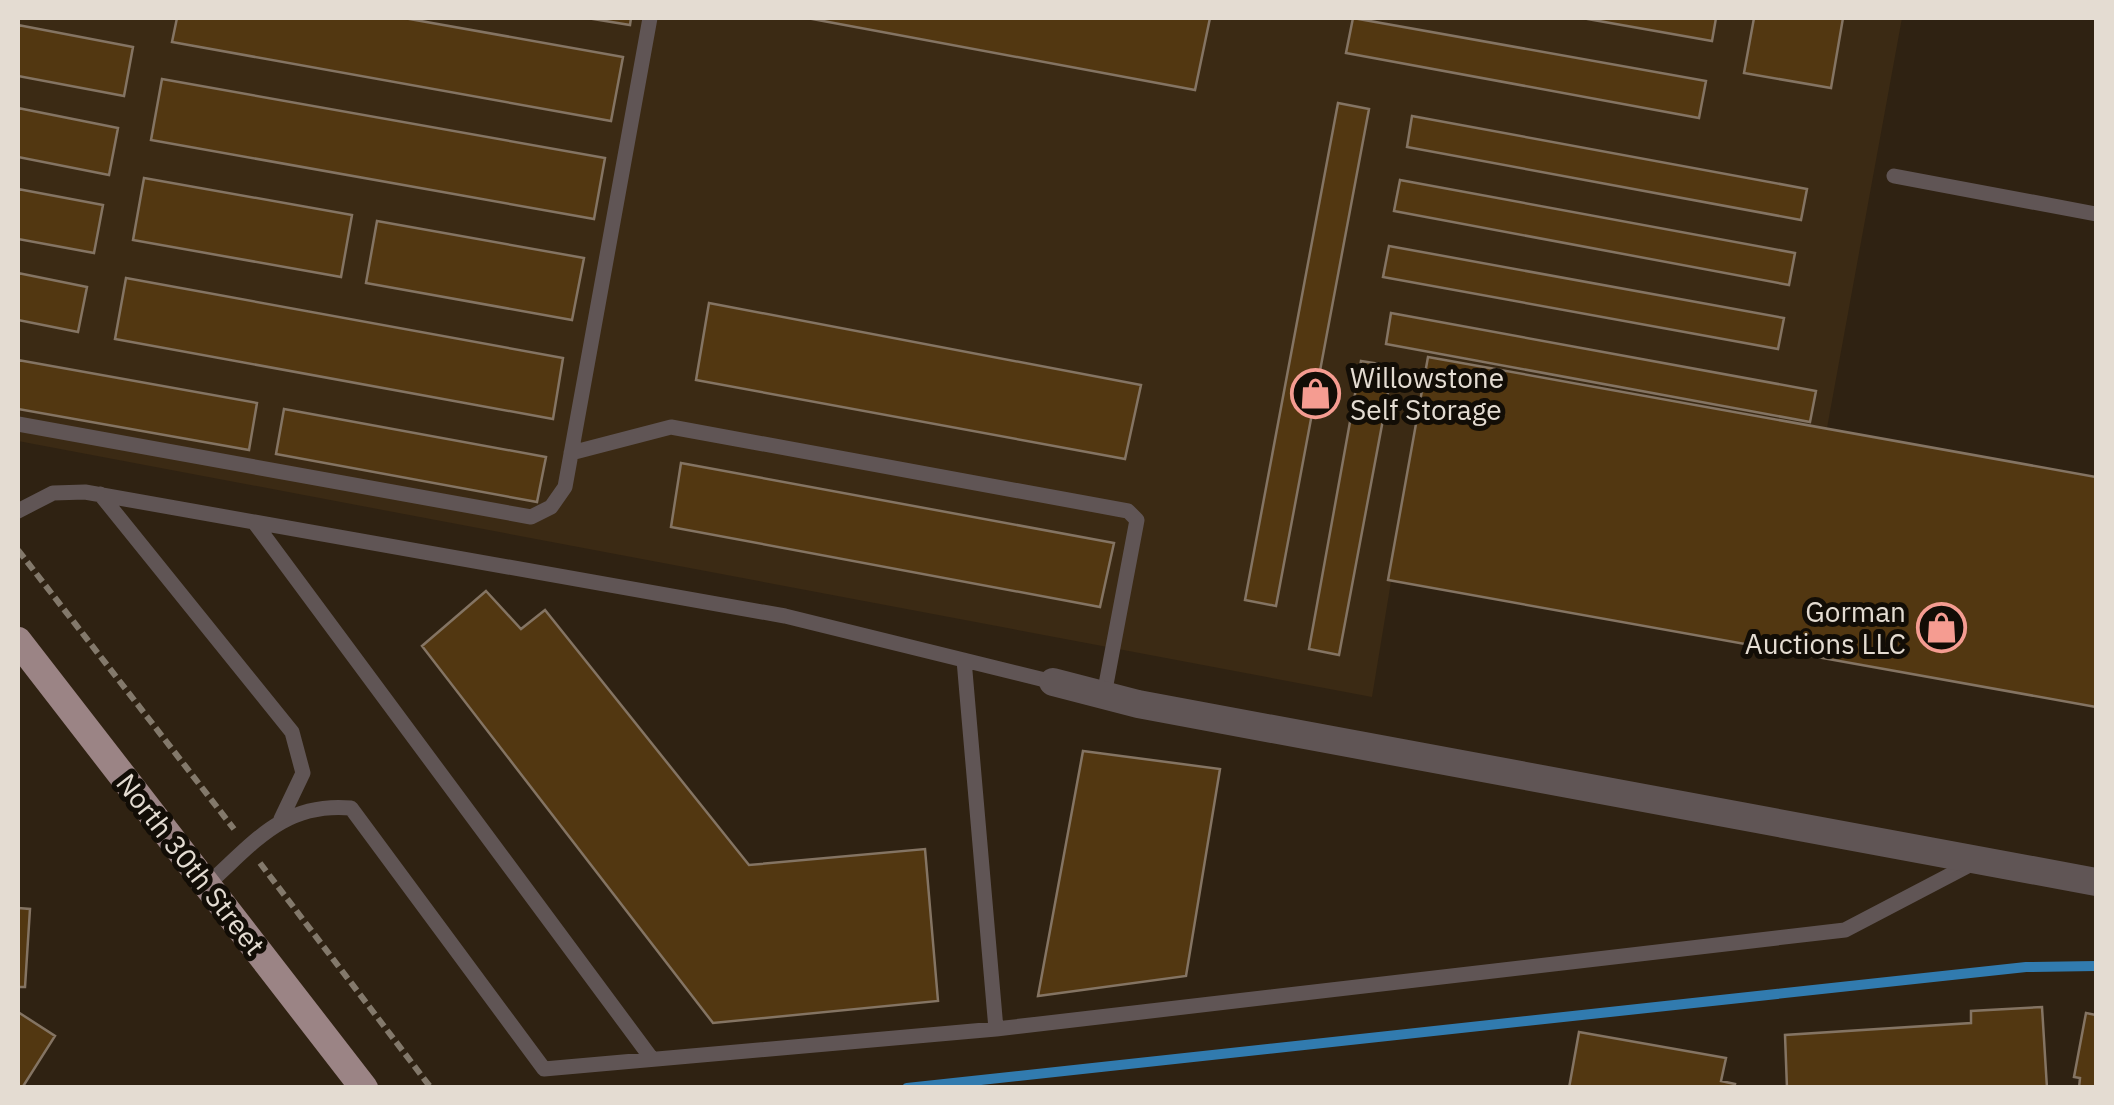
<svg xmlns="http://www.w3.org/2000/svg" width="2114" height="1105" font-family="'IBM Plex Sans',sans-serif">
<rect width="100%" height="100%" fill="#2f2212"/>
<!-- built -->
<path fill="#3b2a14" d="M18 18H1902L1827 428 1428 357 1372 697 18 441Z"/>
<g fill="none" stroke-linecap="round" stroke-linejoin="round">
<!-- stream -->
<path stroke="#317baf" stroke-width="10" d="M907 1088 2026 967 2096 966"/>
</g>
<!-- building -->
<path fill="#523711" stroke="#847463" stroke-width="2.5" d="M177 18H404L623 57 611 121 172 42Z
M587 18H631L630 25Z
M807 18H1210L1195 90Z
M1353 18 1706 81 1699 118 1346 53Z
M1582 18H1716L1712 41Z
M1754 18H1843L1831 88 1744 73Z
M18 25 133 47 124 96 18 76Z
M162 79 605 158 594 219 151 140Z
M1338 103 1369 109 1276 606 1245 600Z
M18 108 118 128 109 175 18 157Z
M1412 116 1807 189 1801 220 1407 147Z
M144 178 352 215 341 277 133 240Z
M1400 180 1795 253 1789 285 1394 211Z
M18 189 103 205 94 253 18 239Z
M377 221 584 258 572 320 366 283Z
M1389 246 1784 318 1778 349 1383 277Z
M18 273 87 287 78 332 18 320Z
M126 278 563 358 553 419 115 339Z
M709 303 1141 385 1125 459 696 380Z
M1391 313 1816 391 1810 422 1386 344Z
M1428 357 2096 477V707L1388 580Z
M18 360 257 403 249 450 18 409Z
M1361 361 1393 366 1339 655 1309 649Z
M284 409 546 457 537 502 276 454Z
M681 463 1114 543 1100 607 671 527Z
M486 591 521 629 545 610 749 865 925 849 938 1001 713 1023 422 646Z
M1083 751 1220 769 1186 976 1038 996Z
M18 908 30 909 25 987H18Z
M2042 1007 2047 1088H1787L1785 1035 1971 1023V1011Z
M18 1012 55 1036 22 1088H18Z
M2086 1013 2096 1015V1088H2079L2080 1078 2074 1077Z
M1579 1032 1726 1058 1721 1081 1735 1084 1734 1088H1569Z"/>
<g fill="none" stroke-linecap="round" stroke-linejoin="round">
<!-- path -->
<path stroke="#83796b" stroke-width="6" stroke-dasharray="10 5" stroke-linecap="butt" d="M18 550 234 829
M260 863 431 1088"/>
<!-- service -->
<path stroke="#605555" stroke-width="15" d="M1894 176 2096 214
M18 424 531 517 551 507 565 487 650 18
M571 453 671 427 1128 511 1137 520 1104 695
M100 494 292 732 303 773 281 819
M18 511 53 493 85 492 785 616 1053 682
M254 522 652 1059
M964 660 996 1029
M207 885C254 843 283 802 351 808L544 1069 996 1029 1845 930 1975 862"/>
<!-- minor -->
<path stroke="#605555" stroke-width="28" d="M1053 682 1138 704 2096 882"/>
<!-- primary -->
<path stroke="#9b8485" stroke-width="28" d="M18 641 364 1088"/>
</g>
<!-- icons -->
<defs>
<symbol id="shop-ring" viewBox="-11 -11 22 22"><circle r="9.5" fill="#120d06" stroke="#f59c91" stroke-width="1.5"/><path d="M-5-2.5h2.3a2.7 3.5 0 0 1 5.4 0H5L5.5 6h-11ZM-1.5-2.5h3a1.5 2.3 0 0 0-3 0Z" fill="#f59c91"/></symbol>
</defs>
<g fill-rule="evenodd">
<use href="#shop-ring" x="1288" y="366" width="55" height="55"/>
<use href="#shop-ring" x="1914" y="600" width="55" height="55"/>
</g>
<g text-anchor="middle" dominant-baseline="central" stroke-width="10" stroke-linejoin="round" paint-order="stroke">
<!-- poi labels -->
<g font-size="28" fill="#e4dcd2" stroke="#120d06" text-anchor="start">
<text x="1350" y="377">Willowstone<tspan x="1350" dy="32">Self Storage</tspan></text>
<text x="1906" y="611" text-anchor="end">Gorman<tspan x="1906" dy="32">Auctions LLC</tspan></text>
</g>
<!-- street labels -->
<g font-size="28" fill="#e4dcd2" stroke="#120d06">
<text transform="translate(191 864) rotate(52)">North 30th Street</text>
</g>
</g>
<!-- border -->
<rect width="2114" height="1105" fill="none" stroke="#e4dcd2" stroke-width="40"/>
</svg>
